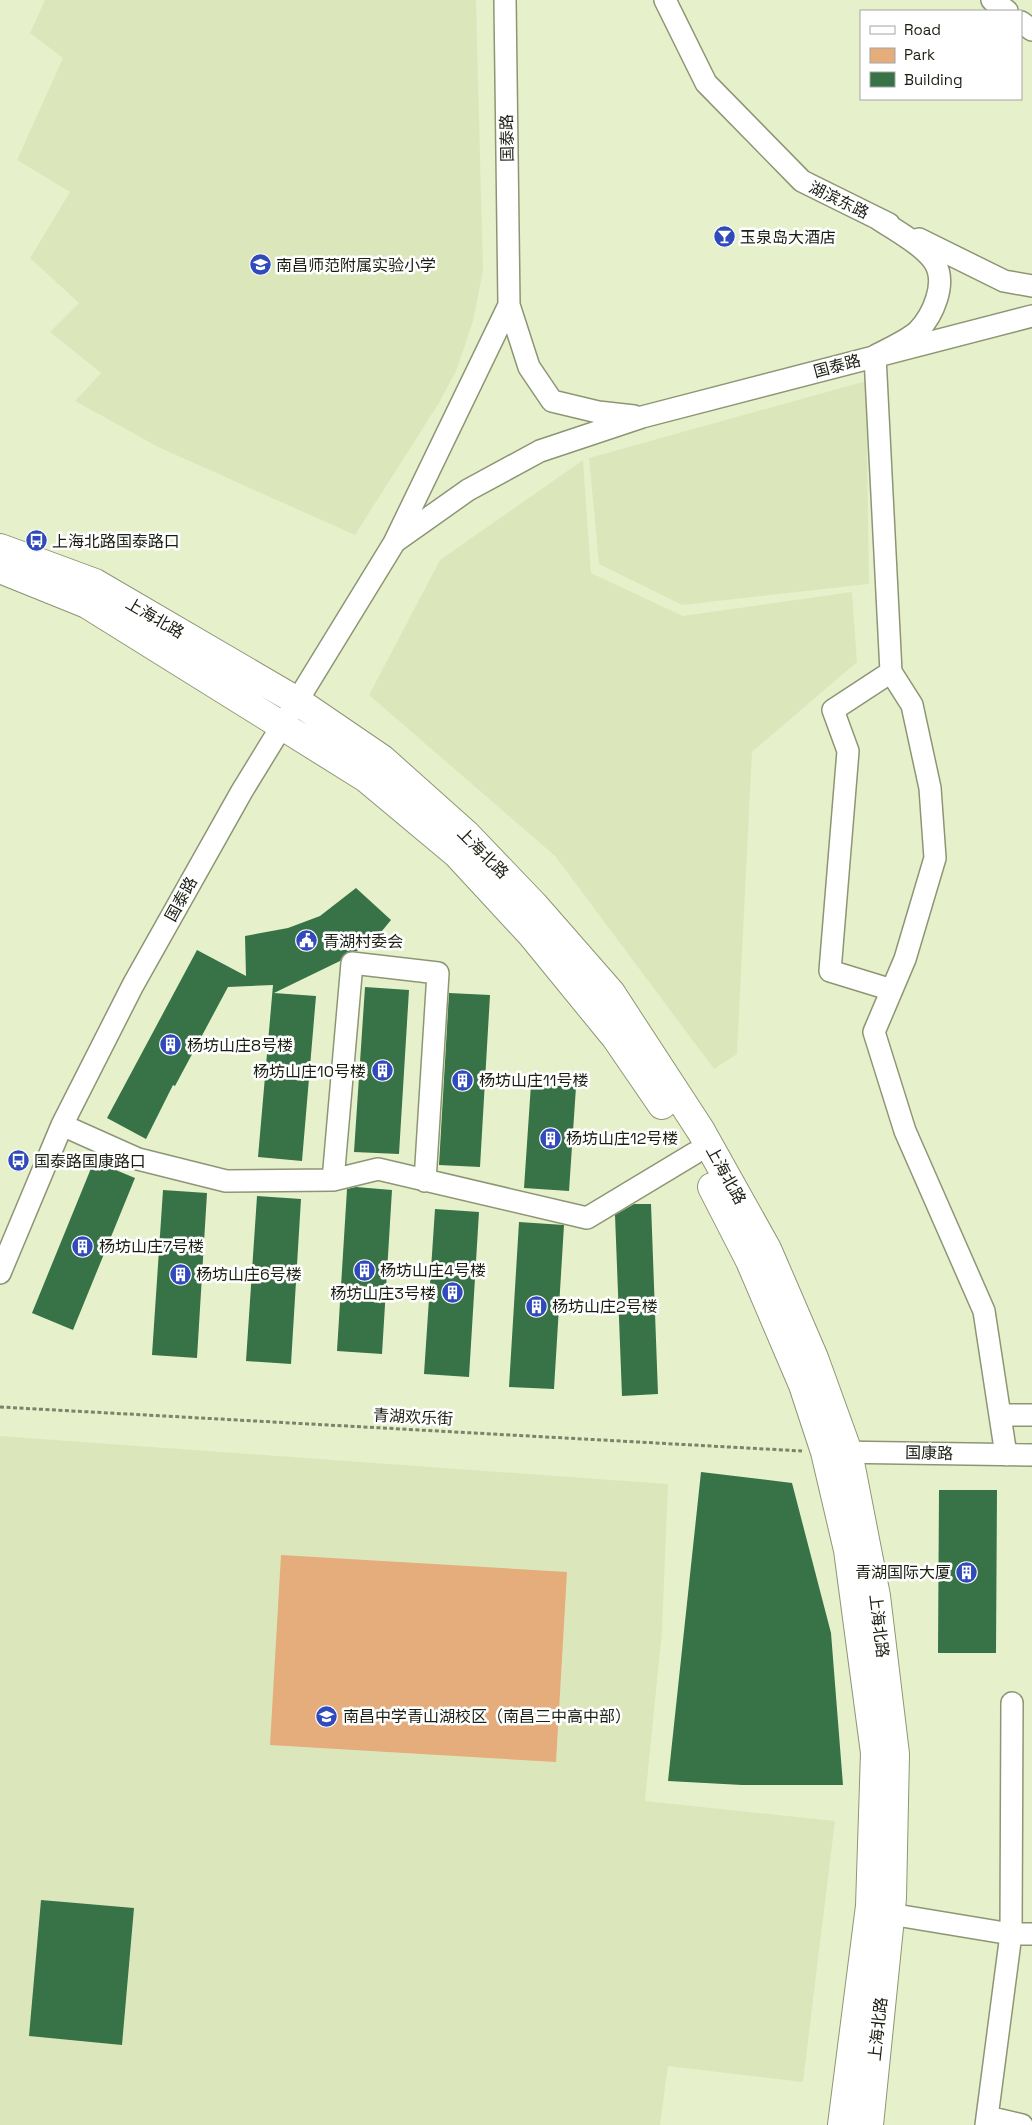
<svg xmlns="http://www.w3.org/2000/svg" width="1032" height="2125" font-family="'Space Grotesk','Noto Sans SC',sans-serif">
<rect width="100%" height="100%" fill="#e6f1cc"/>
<!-- built -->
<path fill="#dbe7bb" d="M45 0H476L483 271 473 321 457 369 439 403 355 535 158 447 75 401 101 373 50 332 79 303 30 258 70 192 17 160 63 58 30 33Z
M866 381 869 584 682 605 599 564 589 458Z
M583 460 591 573 683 616 852 592 857 662 752 752 737 1054 714 1069 555 856 369 695 440 560Z
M0 1436 668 1484 662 1632 645 1801 835 1821 803 2082 668 2066 660 2125H0Z"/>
<!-- green -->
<path fill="#e5ac7c" d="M281 1555 567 1572 556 1762 270 1745Z"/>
<!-- building -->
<path fill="#377346" d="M356 888 391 920 377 937 357 951 347 952 340 961 274 993 316 996 302 1161 258 1157 273 985 228 987 175 1086 173 1085 146 1139 107 1118 197 950 246 976 245 936 288 928 320 916Z
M365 987 409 990 399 1154 354 1152Z
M449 993 490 995 480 1167 439 1165Z
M531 1084 576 1087 569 1191 524 1188Z
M94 1161 135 1178 73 1330 32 1313Z
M356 1187 392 1190 382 1354 337 1351 347 1189Z
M163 1190 207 1193 197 1358 152 1355Z
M257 1196 301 1199 291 1364 246 1361Z
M634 1204H651L658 1394 622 1396 615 1215Z
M435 1209 479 1212 469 1377 424 1374Z
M519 1222 564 1225 554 1389 509 1387Z
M701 1472 792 1483 831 1633 843 1785H742L668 1781Z
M939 1490H997L996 1653H938Z
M41 1900 134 1908 122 2045 29 2036Z"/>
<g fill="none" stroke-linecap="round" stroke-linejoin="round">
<defs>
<path id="minor" d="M665 0 706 83 802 181 889 224
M992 0 1007 11
M1021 22 1032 30
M877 218C893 229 925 246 935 263 947 284 933 315 918 331 907 341 888 349 875 356L891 672 912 705 930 788 935 858 905 959 874 1032 905 1131 984 1311 1006 1455
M919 239 1004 281 1032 286
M509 305 529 367 552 401 598 412 634 416
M396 541 468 490 540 451 642 417 1032 316
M891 672 833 710 848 751 830 971 892 990
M62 1125 138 1159 226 1181 333 1180 378 1169 587 1218 695 1153
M333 1180 352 963 438 973 425 1181
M0 1273 62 1125 133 985 242 791 394 543 509 305 505 0
M1000 1415H1032
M835 1452 1032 1455
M890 1914 1011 1934H1032
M988 2117 1022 2125
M986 2125 1011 1934 1012 1703"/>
<path id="major" d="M0 548 95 583 297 701 382 759 467 835 534 905 611 993 701 1131 767 1249 814 1358 848 1452 876 1596 895 1754 892 1898 869 2125
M0 569 87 604 366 778 457 854 531 934 616 1038 662 1105
M712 1187 750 1261 803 1385 825 1452 848 1550 875 1753 870 1906 842 2125"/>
</defs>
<!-- minor casing -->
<use href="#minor" stroke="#8d9674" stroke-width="24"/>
<!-- major casing -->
<use href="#major" stroke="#8d9674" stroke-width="30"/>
<!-- path -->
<path stroke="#7b836a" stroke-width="3" stroke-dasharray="4 2.5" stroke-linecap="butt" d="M0 1407 802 1451"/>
<!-- minor -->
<use href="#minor" stroke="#fff" stroke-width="21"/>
<!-- major -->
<use href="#major" stroke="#fff" stroke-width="28"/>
</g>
<!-- icons -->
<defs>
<symbol id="bar-disc" viewBox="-11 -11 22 22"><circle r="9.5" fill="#304abb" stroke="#fff"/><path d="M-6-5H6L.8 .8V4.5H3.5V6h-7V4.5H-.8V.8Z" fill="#fff"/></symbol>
<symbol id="school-disc" viewBox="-11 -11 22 22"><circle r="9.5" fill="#304abb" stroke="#fff"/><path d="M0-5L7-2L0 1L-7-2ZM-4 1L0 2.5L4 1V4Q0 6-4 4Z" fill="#fff"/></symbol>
<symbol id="bus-disc" viewBox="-11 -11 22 22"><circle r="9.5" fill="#304abb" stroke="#fff"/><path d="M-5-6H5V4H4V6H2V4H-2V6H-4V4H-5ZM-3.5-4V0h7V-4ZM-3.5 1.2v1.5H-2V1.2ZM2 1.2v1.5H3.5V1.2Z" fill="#fff"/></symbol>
<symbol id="civic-disc" viewBox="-11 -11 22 22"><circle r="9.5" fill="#304abb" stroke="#fff"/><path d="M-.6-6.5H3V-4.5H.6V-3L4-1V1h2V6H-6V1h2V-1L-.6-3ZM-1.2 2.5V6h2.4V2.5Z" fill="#fff"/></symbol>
<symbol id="building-disc" viewBox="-11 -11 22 22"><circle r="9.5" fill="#304abb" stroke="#fff"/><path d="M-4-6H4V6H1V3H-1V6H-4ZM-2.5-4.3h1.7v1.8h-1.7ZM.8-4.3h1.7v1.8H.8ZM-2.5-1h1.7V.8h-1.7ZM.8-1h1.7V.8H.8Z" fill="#fff"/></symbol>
</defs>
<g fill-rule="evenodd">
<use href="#bar-disc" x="712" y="224" width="25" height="25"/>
<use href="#school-disc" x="248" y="252" width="25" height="25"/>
<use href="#bus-disc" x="24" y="528" width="25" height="25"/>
<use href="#civic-disc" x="294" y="928" width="25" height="25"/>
<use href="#building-disc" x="158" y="1032" width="25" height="25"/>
<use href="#building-disc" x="370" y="1058" width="25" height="25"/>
<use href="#building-disc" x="450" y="1068" width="25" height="25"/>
<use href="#building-disc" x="538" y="1126" width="25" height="25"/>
<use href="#bus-disc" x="6" y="1148" width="25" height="25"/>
<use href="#building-disc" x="70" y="1234" width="25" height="25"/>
<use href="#building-disc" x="352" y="1258" width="25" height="25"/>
<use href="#building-disc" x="168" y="1262" width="25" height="25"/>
<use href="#building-disc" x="440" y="1280" width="25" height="25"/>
<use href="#building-disc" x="524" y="1294" width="25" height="25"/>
<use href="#building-disc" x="954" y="1560" width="25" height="25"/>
<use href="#school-disc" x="314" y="1704" width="25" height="25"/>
</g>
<g text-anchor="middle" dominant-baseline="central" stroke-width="5" stroke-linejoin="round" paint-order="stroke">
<!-- street labels -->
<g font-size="16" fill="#1b1f12" stroke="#fff">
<text transform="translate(507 138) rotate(-91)">国泰路</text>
<text transform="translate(839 200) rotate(26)">湖滨东路</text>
<text transform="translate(837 366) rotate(-15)">国泰路</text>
<text transform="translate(155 618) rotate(30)">上海北路</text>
<text transform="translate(483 853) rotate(45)">上海北路</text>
<text transform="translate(181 899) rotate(-61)">国泰路</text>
<text transform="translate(726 1175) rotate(61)">上海北路</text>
<text transform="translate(413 1417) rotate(3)">青湖欢乐街</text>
<text transform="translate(929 1453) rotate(1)">国康路</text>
<text transform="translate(879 1626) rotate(83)">上海北路</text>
<text transform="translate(878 2029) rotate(-84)">上海北路</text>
</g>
<!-- poi labels -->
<g font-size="16" fill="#1b1f12" stroke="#fff" text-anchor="start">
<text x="740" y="237">玉泉岛大酒店</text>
<text x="276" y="265">南昌师范附属实验小学</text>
<text x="52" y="541">上海北路国泰路口</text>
<text x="323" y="941">青湖村委会</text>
<text x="187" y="1045">杨坊山庄8号楼</text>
<text x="366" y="1071" text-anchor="end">杨坊山庄10号楼</text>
<text x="479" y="1080">杨坊山庄11号楼</text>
<text x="566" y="1138">杨坊山庄12号楼</text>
<text x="34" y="1161">国泰路国康路口</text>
<text x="99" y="1246">杨坊山庄7号楼</text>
<text x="380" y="1270">杨坊山庄4号楼</text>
<text x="196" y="1274">杨坊山庄6号楼</text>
<text x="436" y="1293" text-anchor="end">杨坊山庄3号楼</text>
<text x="552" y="1306">杨坊山庄2号楼</text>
<text x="951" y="1572" text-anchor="end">青湖国际大厦</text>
<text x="343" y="1716">南昌中学青山湖校区（南昌三中高中部）</text>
</g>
</g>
<!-- legend -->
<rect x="860" y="10" width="162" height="90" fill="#ffffff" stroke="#a4a5a0"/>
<rect x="870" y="26" width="25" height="8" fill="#ffffff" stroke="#a4a5a0"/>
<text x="904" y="35" font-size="15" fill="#1b1f12">Road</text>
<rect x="870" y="48" width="25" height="15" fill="#e5ac7c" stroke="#a4a5a0"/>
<text x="904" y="60" font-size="15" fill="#1b1f12">Park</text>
<rect x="870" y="72" width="25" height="15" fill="#377346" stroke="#a4a5a0"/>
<text x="904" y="85" font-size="15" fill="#1b1f12">Building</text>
</svg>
